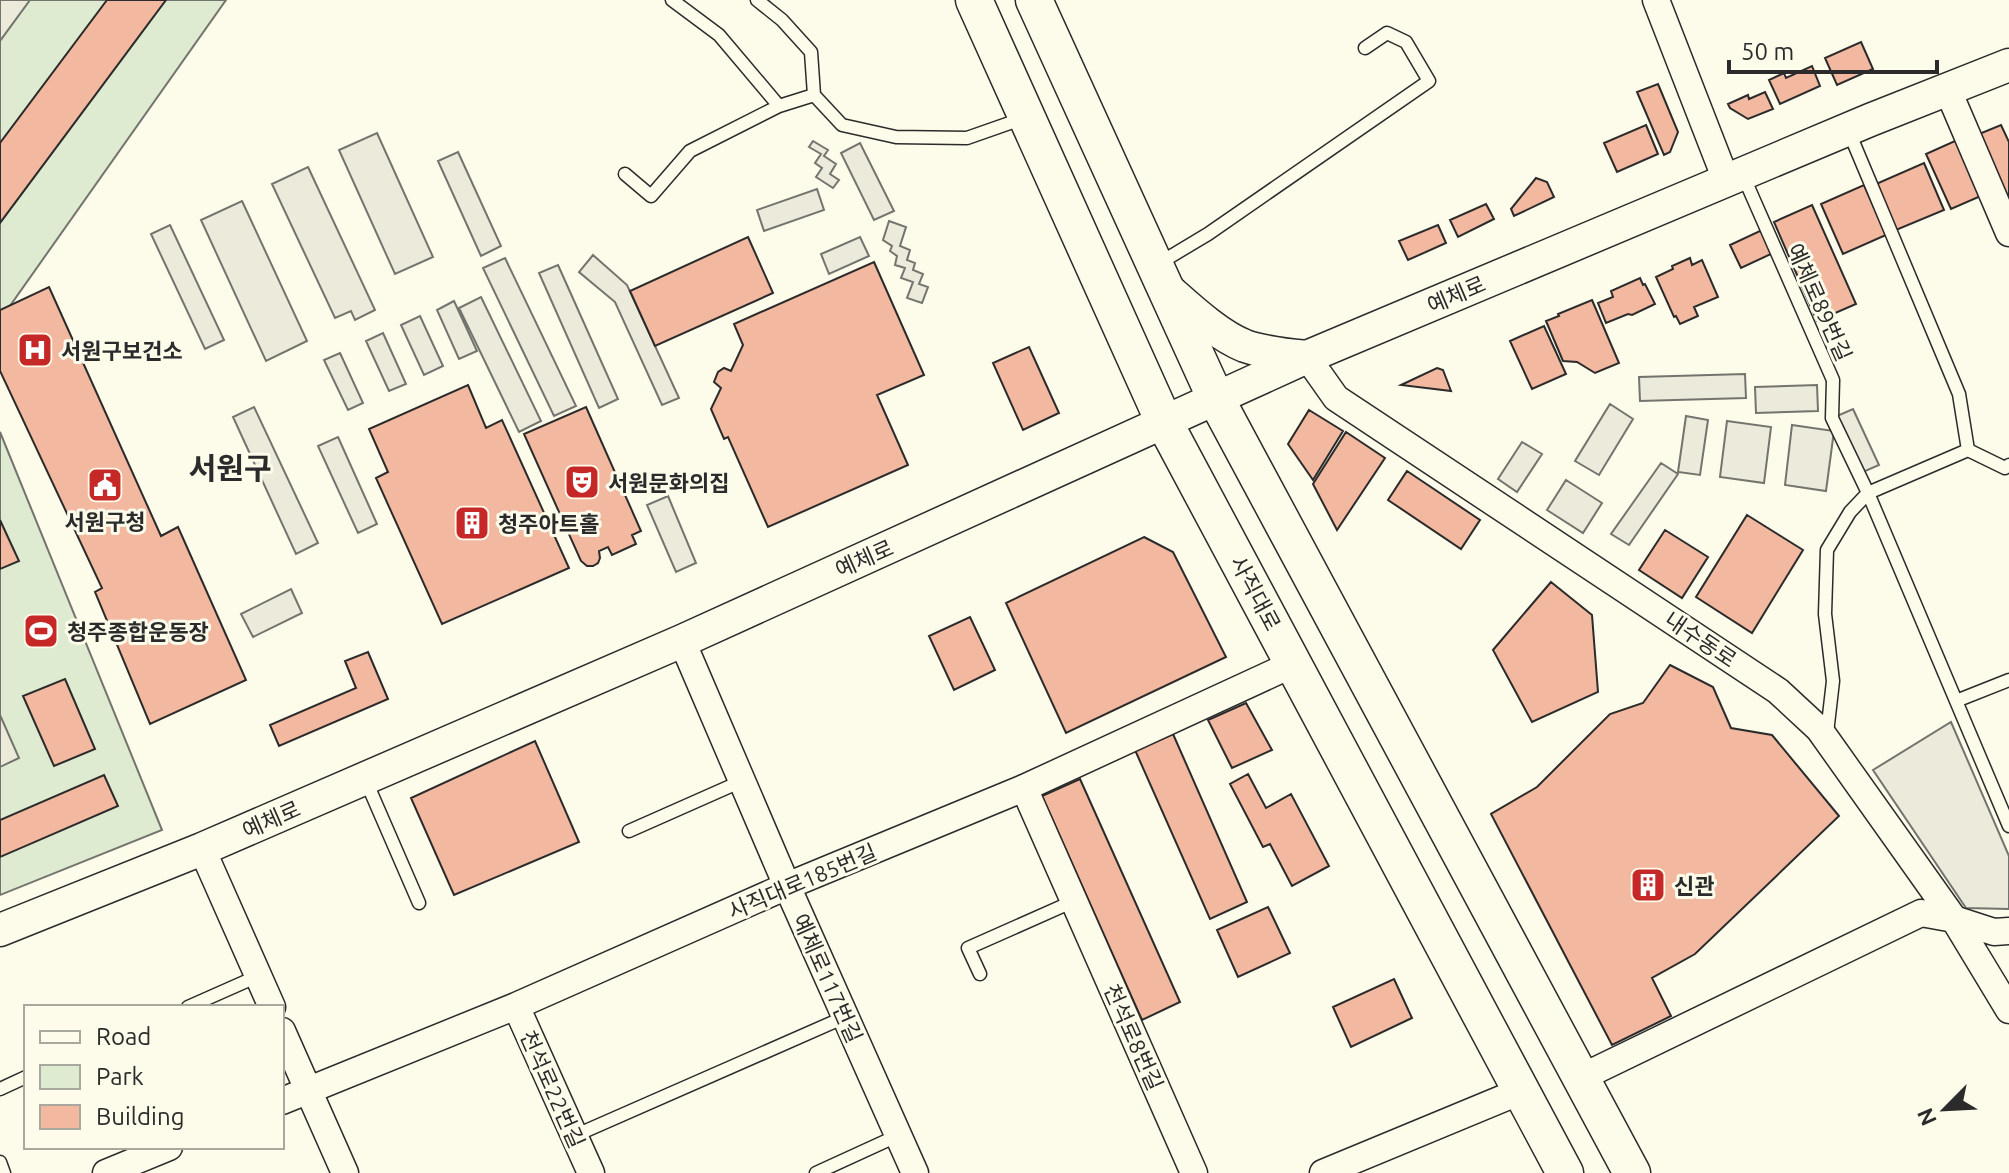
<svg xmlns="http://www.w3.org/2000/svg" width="2009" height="1173" font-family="Ubuntu,'Noto Sans KR',sans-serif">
<rect width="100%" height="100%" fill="#fdfbea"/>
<!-- green -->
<path fill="#deebd1" stroke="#74746e" stroke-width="2" d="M0 0H226L0 320Z
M0 432 162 830 0 895Z"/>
<!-- parking -->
<path fill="#eceadb" stroke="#74746e" stroke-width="2" d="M0 0H30L0 41Z
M377 133 433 257 395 274 339 150Z
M813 141 828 150 824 156 836 164 830 174 839 180 833 188 816 177 822 168 815 163 821 154 809 147Z
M860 143 894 211 874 220 841 153Z
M458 152 501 246 481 256 438 161Z
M308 167 375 310 355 320 351 311 335 318 272 184Z
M817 189 824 210 764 231 757 210Z
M242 201 307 341 266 361 201 220Z
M889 221 906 227 900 246 910 250 907 260 915 263 913 270 923 274 919 284 928 287 922 303 907 298 913 282 901 278 905 268 895 265 897 256 890 251 892 246 883 240Z
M170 225 224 340 205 349 151 234Z
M860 237 869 256 829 274 821 254Z
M593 255 627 285 679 398 662 405 615 302 579 272Z
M505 258 576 406 554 416 483 268Z
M558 265 618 399 599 408 539 273Z
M481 297 541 421 519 432 459 308Z
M454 301 477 351 459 359 437 310Z
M420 316 443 366 424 375 401 325Z
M383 333 406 384 389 391 366 341Z
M340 353 363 403 348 410 324 360Z
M1745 374 1746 398 1640 401 1639 377Z
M1817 385 1818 411 1756 413 1755 387Z
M1610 404 1633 419 1599 475 1575 461Z
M254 407 318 543 296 554 233 417Z
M1853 409 1879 465 1863 472 1837 416Z
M1686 416 1708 420 1700 475 1678 472Z
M1727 421 1771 427 1764 483 1720 477Z
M1792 425 1834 431 1826 491 1785 485Z
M338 437 377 524 358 533 318 446Z
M1522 442 1542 454 1517 492 1498 479Z
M1661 463 1678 474 1629 545 1611 534Z
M1566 480 1602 503 1583 533 1547 510Z
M668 496 696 563 676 572 647 505Z
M291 589 302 613 253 637 241 614Z
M0 715 19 758 0 767Z
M1951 722 2009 856V909L1966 908 1873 770Z"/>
<!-- building -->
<path fill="#f2b8a0" stroke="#2b2b2b" stroke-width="2" d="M107 0H166L0 223V143Z
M1861 42 1873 69 1837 85 1825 58Z
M1812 66 1820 86 1780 104 1769 80 1784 73 1786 78Z
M1658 84 1678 132 1670 152 1664 155 1637 92Z
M1765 92 1773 109 1748 119 1730 108 1728 104 1748 95 1749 99Z
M1646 125 1658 154 1617 172 1604 143Z
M2001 125 2009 142V205L1979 134Z
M1966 136 1990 192 1951 209 1926 154Z
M1924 163 1944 210 1896 230 1876 184Z
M1536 178 1547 182 1554 197 1514 216 1511 209Z
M1864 185 1886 235 1843 254 1821 204Z
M1486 204 1494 219 1458 237 1450 220Z
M1812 205 1856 304 1817 321 1774 222Z
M1438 225 1446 243 1408 260 1399 241Z
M1762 230 1773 253 1741 268 1730 245Z
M748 237 773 293 655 346 630 291Z
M1690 258 1692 265 1702 260 1718 297 1694 307 1698 316 1680 324 1676 316 1674 317 1656 277 1673 269 1672 266Z
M874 262 924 375 877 395 908 465 768 527 728 437 724 439 711 409 721 388 714 382 718 372 724 368 731 371 743 345 734 324Z
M1640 278 1643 285 1645 284 1655 304 1632 315 1628 314 1606 323 1598 303 1613 297 1611 291Z
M49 287 161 536 178 527 246 680 150 724 95 592 102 588 0 371V310Z
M1592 300 1619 363 1595 373 1577 362 1563 361 1546 321 1559 316 1558 314Z
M1544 326 1566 374 1532 389 1510 341Z
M1029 347 1059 413 1023 430 993 363Z
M1437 368 1443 370 1451 391 1401 385Z
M468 385 486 428 502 420 569 568 442 624 376 478 388 472 369 429Z
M586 407 641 531 632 535 636 544 612 555 608 547 599 551 600 558 598 563 593 566H587L581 561 524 434Z
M1309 410 1343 431 1313 480 1288 444Z
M1346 432 1385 458 1337 530 1313 484Z
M1407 471 1480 520 1461 549 1388 500Z
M1747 515 1803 550 1752 633 1696 597Z
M0 520 19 561 0 569Z
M1665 530 1708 557 1682 598 1639 570Z
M1144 537 1173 552 1226 657 1066 733 1006 603Z
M1551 582 1592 615 1598 692 1532 722 1493 650Z
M970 617 995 670 954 690 929 636Z
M368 652 388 699 279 746 270 725 356 688 345 661Z
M1670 665 1713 687 1731 728 1772 735 1839 816 1695 954 1652 978 1671 1016 1612 1045 1491 814 1537 787 1610 714 1643 703Z
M65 679 95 749 54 766 23 696Z
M1246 703 1272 750 1232 768 1208 720Z
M1173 734 1247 902 1210 919 1135 750Z
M535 741 579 842 454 895 411 798Z
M1248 774 1266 808 1291 794 1329 866 1292 886 1270 844 1263 847 1230 784Z
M104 775 118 806 0 857V820Z
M1080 779 1180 1002 1142 1020 1042 796Z
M1268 907 1290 953 1238 977 1217 930Z
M1394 979 1412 1018 1351 1047 1333 1007Z"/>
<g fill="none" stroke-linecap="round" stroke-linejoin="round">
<defs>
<path id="service" d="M757 0 782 20 811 52 814 95 842 125 896 137 967 138 1024 118
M779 106 814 95
M1849 132 1959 394 1968 450
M1742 173 1833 380 1832 418 1868 493 1850 512 1827 550 1825 614 1833 681 1827 733
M625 174 651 196 690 151 779 106 719 35 672 0
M1158 264 1208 234 1429 81 1406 42 1387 33 1365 48
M2009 465 2005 468 1968 450 1868 493 2009 826
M1956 701 2009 680
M366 781 419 903
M629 831 742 781
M980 974 968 948 1074 901
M188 1007 258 976
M0 1089 26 1077
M574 1136 845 1017
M0 1162 4 1173
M816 1173 899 1135"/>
<path id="minor" d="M1656 0 1726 180
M1947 88 2009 233
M1307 357 1336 398 1778 691 1819 729 1954 919 2009 1010
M682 641 787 886 915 1173
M1024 788 1194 1173
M202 849 272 1007
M516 1006 591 1173
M282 1031 345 1173
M1580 1078 1921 913 1954 919 1994 932 2009 931
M282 1101 516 1006 787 886 1024 788 1293 664
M106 1173 169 1147
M1323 1173 1521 1091"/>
<path id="tertiary" d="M1164 286C1187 306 1217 335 1245 346 1265 353 1287 355 1307 357
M0 930 202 849 682 641 1307 357 1870 120 2009 65"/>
<path id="secondary" d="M974 0 1164 422 1565 1173
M1034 0 1216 399 1632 1173"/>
</defs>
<!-- service casing -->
<use href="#service" stroke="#2b2b2b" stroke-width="15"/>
<!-- minor casing -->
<use href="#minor" stroke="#2b2b2b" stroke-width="29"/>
<!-- tertiary casing -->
<use href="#tertiary" stroke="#2b2b2b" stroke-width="35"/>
<!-- secondary casing -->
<use href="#secondary" stroke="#2b2b2b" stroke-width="39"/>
<!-- service -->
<use href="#service" stroke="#fdfbea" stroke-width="12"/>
<!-- minor -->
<use href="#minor" stroke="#fdfbea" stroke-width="26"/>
<!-- tertiary -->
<use href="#tertiary" stroke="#fdfbea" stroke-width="32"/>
<!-- secondary -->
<use href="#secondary" stroke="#fdfbea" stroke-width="36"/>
</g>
<!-- icons -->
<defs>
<symbol id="hospital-square" viewBox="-11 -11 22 22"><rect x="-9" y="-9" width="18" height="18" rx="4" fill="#c62828" stroke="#fdfbea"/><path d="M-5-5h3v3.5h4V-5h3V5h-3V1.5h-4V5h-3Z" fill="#fff"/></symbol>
<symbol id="theatre-square" viewBox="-11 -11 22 22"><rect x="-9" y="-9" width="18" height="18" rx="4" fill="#c62828" stroke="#fdfbea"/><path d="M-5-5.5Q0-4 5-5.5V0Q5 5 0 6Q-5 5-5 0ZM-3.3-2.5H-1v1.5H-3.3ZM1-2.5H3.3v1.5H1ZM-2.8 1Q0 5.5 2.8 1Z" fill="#fff"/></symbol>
<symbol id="civic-square" viewBox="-11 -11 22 22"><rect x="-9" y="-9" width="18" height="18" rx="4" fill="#c62828" stroke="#fdfbea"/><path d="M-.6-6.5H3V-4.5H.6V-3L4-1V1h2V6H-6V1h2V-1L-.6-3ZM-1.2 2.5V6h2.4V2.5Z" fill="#fff"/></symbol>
<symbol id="building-square" viewBox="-11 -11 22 22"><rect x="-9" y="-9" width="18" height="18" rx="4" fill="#c62828" stroke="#fdfbea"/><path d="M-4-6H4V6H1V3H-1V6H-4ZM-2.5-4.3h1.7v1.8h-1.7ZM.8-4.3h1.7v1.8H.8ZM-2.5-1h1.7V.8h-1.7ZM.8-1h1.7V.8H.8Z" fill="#fff"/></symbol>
<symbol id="stadium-square" viewBox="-11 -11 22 22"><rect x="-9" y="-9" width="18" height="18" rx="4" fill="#c62828" stroke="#fdfbea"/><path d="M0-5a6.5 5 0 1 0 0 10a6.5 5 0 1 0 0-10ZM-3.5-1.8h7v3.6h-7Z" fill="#fff"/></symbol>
</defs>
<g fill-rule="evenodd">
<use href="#hospital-square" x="15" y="330" width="40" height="40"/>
<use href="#theatre-square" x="562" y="462" width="40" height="40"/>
<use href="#civic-square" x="85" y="465" width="40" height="40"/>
<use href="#building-square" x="452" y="503" width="40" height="40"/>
<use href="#stadium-square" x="21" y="611" width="40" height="40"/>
<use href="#building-square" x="1628" y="865" width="40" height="40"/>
</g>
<g text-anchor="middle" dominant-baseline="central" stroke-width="6" stroke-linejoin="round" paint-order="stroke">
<!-- street labels -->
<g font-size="22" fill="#2b2b2b" stroke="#fdfbea">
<text transform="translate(1456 294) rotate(-23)">예체로</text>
<text transform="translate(1820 302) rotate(66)">예체로89번길</text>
<text transform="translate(864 558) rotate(-24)">예체로</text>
<text transform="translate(1256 593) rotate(62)">사직대로</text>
<text transform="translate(1701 639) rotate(34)">내수동로</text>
<text transform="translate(271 819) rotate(-24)">예체로</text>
<text transform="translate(802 881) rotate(-23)">사직대로185번길</text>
<text transform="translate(828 978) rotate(66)">예체로117번길</text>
<text transform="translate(1134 1037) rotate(66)">천석로8번길</text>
<text transform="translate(553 1089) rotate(66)">천석로22번길</text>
</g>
<!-- poi labels -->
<g font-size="22" font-weight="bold" fill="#2b2b2b" stroke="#fdfbea" text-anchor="start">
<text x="61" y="350">서원구보건소</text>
<text x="608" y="482">서원문화의집</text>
<text x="105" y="521" text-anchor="middle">서원구청</text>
<text x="498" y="523">청주아트홀</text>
<text x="67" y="631">청주종합운동장</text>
<text x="1674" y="885">신관</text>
</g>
<!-- district labels -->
<g font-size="30" font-weight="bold" fill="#2b2b2b" stroke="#fdfbea">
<text x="230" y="468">서원구</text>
</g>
</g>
<!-- legend -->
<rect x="24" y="1005" width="260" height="144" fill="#fdfbea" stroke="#a9a89e" stroke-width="2"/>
<rect x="40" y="1031" width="40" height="12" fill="#fdfbea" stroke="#a9a89e" stroke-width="2"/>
<text x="96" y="1045" font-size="24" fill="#2b2b2b">Road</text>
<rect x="40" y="1065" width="40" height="24" fill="#deebd1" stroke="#a9a89e" stroke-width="2"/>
<text x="96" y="1085" font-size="24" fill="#2b2b2b">Park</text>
<rect x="40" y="1105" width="40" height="24" fill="#f2b8a0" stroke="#a9a89e" stroke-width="2"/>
<text x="96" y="1125" font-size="24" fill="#2b2b2b">Building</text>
<!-- north arrow -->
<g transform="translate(1945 1109) rotate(246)" stroke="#fdfbea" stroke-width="6" paint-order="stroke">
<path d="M0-6L14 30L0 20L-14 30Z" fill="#2b2b2b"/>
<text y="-12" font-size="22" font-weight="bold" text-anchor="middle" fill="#2b2b2b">N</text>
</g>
<!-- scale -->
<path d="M1729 60v12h208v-12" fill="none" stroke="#2b2b2b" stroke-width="4"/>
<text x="1741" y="60" font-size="24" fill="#2b2b2b" stroke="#fdfbea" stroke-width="6" paint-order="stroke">50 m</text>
</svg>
